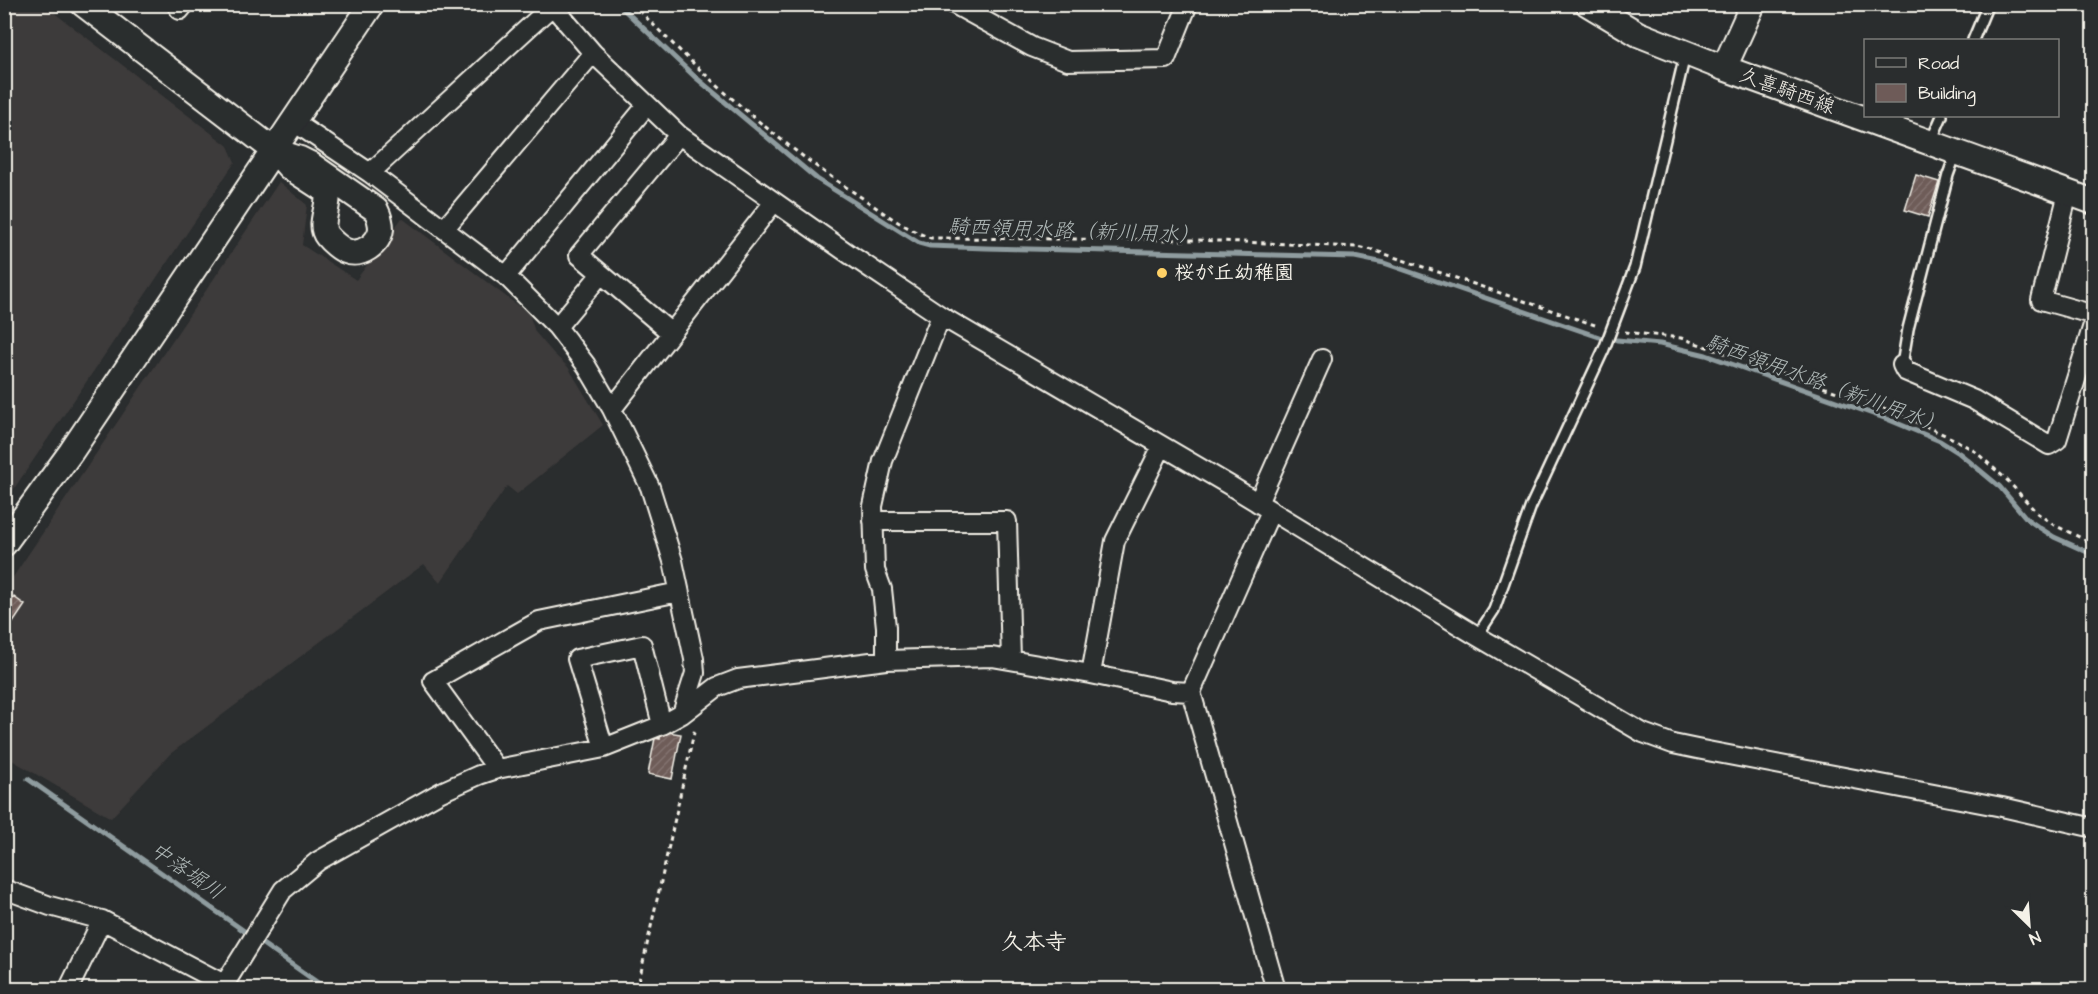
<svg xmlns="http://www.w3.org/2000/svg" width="2098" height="994" font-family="'Architects Daughter','Klee One',sans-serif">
<defs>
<pattern id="building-hatch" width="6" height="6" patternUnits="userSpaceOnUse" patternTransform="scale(1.5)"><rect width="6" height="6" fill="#6e5b58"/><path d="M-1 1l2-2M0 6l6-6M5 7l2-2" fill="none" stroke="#837370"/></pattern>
</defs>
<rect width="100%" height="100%" fill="#2a2d2e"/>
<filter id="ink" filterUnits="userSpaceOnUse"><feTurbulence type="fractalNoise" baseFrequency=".0167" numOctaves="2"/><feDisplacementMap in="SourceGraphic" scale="12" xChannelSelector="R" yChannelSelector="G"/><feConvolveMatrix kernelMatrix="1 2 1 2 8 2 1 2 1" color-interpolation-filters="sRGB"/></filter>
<g filter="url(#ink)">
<!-- built -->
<path fill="#3e3b3b" d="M5 4 44 5 228 146 235 162 5 502Z
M279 182 307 205 302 245 356 280 402 218 529 314 535 332 554 354 568 367 603 425 517 494 507 486 440 583 424 564 170 754 111 818 5 756V589Z"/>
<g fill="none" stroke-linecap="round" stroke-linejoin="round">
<!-- stream -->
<path stroke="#8f9c9f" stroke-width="5" d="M618 4 694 76 817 179 919 243 930 246 986 248 1355 257 1384 263 1599 337
M1617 340 1660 344 1706 355 1887 419 1940 441 1959 453 2000 487 2027 519 2037 526 2054 537 2094 555
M28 779 328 990"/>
</g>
<!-- building -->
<path fill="url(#building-hatch)" stroke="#f4f1e8" stroke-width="1.5" d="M1916 175 1939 182 1928 217 1905 210Z
M14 597 25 605 4 636V611Z
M661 731 681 734 672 779 648 774 655 738 660 739Z"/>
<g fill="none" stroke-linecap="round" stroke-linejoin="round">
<defs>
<path id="lane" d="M1973 40 1988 4
M1931 141 1942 116
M1902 365 1908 329 1948 175 1956 153
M1477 636 1494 610 1531 506 1604 349 1635 267 1685 55"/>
<path id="street" d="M176 4 180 10 185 4
M551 4 593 53 679 135 849 254 941 316 1229 485 1477 636 1643 733 1673 744 1697 749 2002 807 2094 828
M954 4 1032 47 1068 61 1166 59 1188 4
M294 122 370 173 506 276 557 327 586 365 612 409 650 487 673 561 694 659 695 673 682 714
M370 173 552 6
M445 228 593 53
M506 276 647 105
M557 327 601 274
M671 333 579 255 679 135
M1902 365 1905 371 1974 400 2049 445 2057 440 2093 325 2091 314 2041 300 2068 193
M612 409 774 202
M1258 503 1322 359
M1271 511 1191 692 1276 990
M873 521H1007L1011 660
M886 660V627L882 589 875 570 873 506 883 461 941 316
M1091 674 1115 541 1162 446
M604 748 577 659 642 645 662 725
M497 769 433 681 539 621 679 592
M4 889 50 906 102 920 224 984
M68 990 102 920
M221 990 283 890 318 861 441 792 479 775 497 769 604 748 662 725 682 714 717 687 738 679 886 660 992 657 1091 674 1172 691 1191 692"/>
<path id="secondary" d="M83 4 275 151 289 167 326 191C332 204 317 224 327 236 331 241 340 249 346 251 361 257 379 244 381 229 381 222 379 216 376 210L310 164 300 159 275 151
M1588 4 1638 34 1724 68 2094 202
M1724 68 1753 4
M4 544 71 452 372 4"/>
</defs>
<!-- lane casing -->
<use href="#lane" stroke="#f4f1e8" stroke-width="14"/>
<!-- street casing -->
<use href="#street" stroke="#f4f1e8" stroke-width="22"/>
<!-- secondary casing -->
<use href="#secondary" stroke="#f4f1e8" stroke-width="28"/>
<!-- path -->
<path stroke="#f4f1e8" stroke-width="3" stroke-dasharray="4.5 4.5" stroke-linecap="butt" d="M633 4C703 76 780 145 864 199 885 214 906 229 931 238L1196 240 1357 247 1373 250 1598 326
M1625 332 1681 338 1889 410 1956 440 1976 452 2009 482 2037 513 2054 525 2094 544
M637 990 695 728"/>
<!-- lane -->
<use href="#lane" stroke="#2a2d2e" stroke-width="9"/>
<!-- street -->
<use href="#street" stroke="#2a2d2e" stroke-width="18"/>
<!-- secondary -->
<use href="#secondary" stroke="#2a2d2e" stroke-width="24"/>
</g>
</g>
<!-- markers -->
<circle fill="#ffd166" stroke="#2a2d2e" stroke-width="2" cx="1162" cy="273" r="6"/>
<g text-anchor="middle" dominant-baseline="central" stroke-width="5" stroke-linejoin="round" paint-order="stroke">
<!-- street labels -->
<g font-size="20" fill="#f4f1e8" stroke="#2a2d2e">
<text transform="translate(1787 91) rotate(20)">久喜騎西線</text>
</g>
<!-- poi labels -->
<g font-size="20" font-weight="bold" fill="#f4f1e8" stroke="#2a2d2e" text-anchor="start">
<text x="1174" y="273">桜が丘幼稚園</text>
</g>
<!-- water labels -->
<g font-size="21" font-style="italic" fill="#b0b9b8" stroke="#2a2d2e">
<text transform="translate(1074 231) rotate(2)">騎西領用水路（新川用水）</text>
<text transform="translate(1825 384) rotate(20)">騎西領用水路（新川用水）</text>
<text transform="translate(187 871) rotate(35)">中落堀川</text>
</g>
<!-- quarter labels -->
<g font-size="22" font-weight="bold" fill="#f4f1e8" stroke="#2a2d2e">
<text x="1034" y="942">久本寺</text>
</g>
</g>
<!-- margin -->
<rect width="2098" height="994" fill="none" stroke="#2a2d2e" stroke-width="24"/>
<rect x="12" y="12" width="2074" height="970" fill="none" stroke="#f4f1e8" stroke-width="2" filter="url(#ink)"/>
<!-- legend -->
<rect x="1864" y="39" width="195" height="78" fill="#2a2d2e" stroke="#7b7b78" stroke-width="1.5"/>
<rect x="1876" y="58" width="30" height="9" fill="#2a2d2e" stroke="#7b7b78" stroke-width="1.5"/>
<text x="1918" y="69" font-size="18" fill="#f4f1e8">Road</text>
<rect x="1876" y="84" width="30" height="18" fill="#6e5b58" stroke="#7b7b78" stroke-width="1.5"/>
<text x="1918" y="99" font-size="18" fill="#f4f1e8">Building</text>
<!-- north arrow -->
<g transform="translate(2029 925) rotate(155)" stroke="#2a2d2e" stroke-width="4.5" paint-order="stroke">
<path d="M0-4.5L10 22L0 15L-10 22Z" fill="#f4f1e8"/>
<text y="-9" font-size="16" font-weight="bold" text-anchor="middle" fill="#f4f1e8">N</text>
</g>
</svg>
